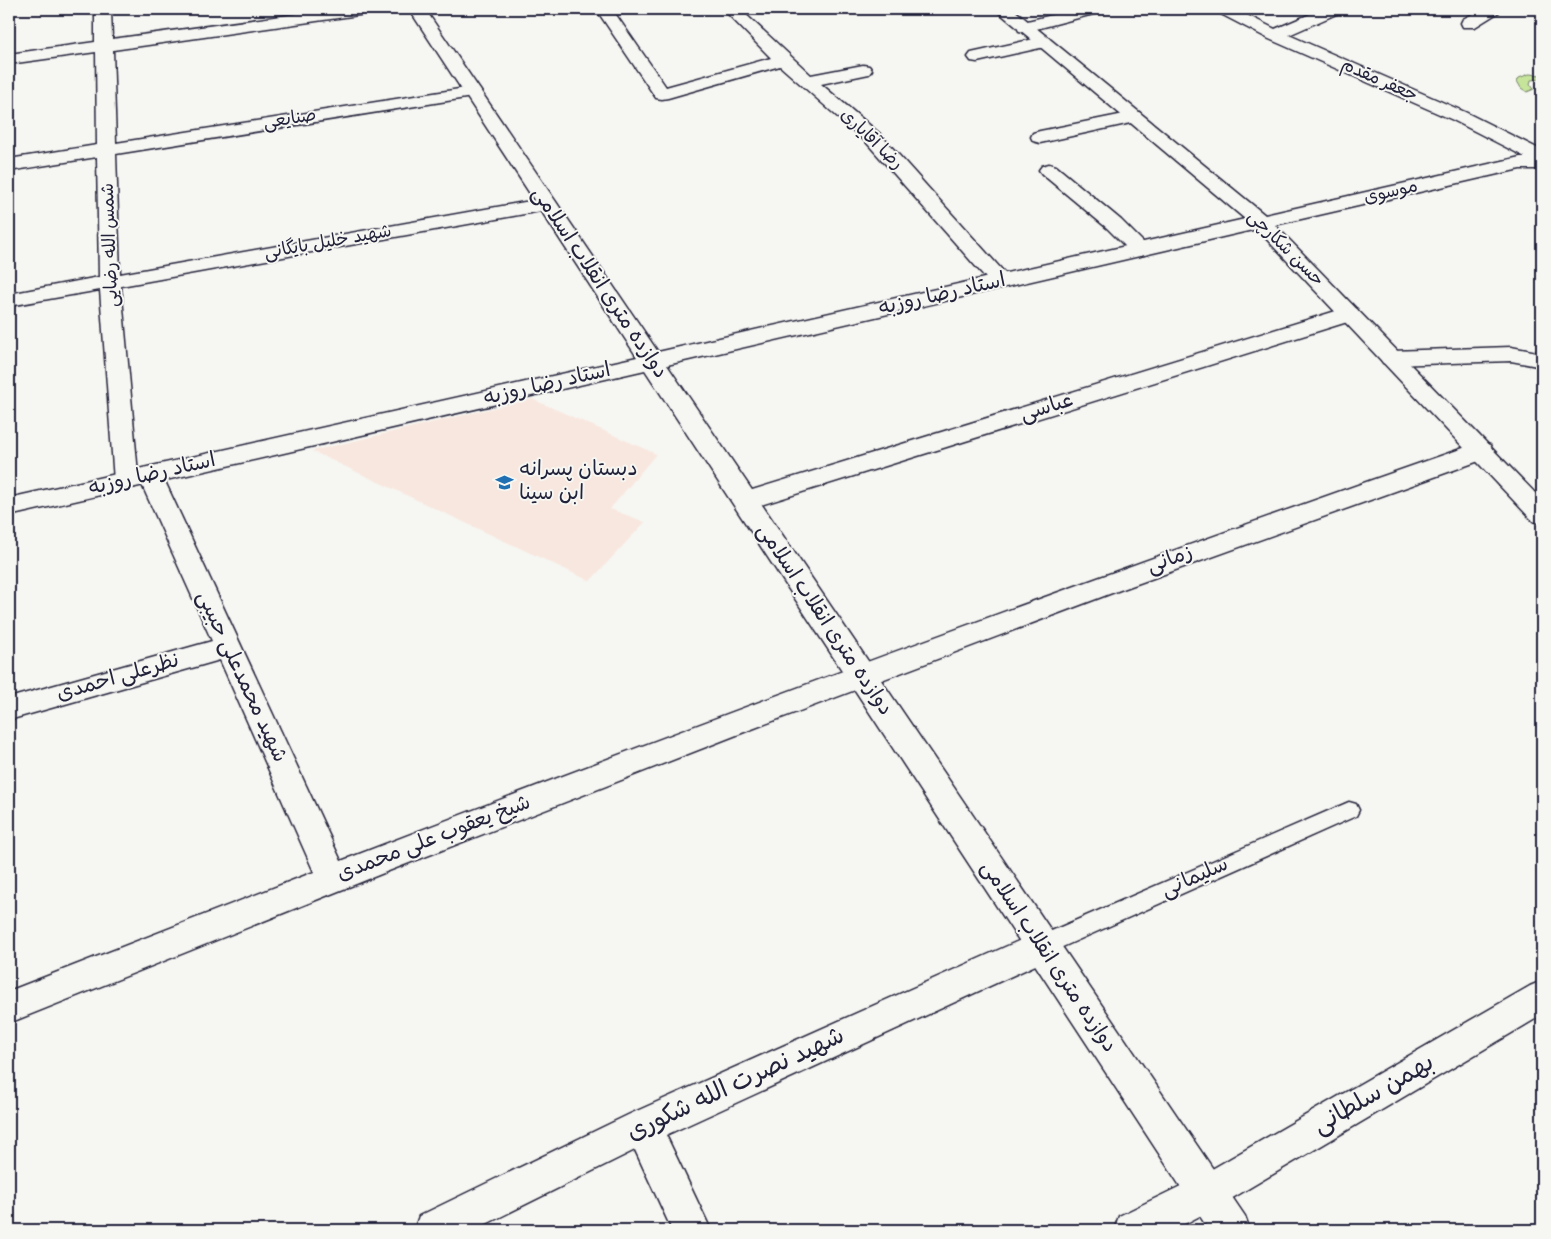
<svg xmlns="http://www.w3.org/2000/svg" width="1551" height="1239" font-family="'Indie Flower','Playpen Sans Arabic',sans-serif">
<rect width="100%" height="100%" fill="#f6f6f2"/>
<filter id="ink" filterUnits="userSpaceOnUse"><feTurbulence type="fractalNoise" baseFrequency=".02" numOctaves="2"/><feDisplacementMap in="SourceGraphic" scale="10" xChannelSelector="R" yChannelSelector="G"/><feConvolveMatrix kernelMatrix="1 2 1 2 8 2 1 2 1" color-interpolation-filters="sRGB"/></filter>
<g filter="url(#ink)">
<!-- built -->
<path fill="#f8e7de" d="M532 399 656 454 610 509 645 522 590 581 312 451Z"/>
<!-- green -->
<path fill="#c7e49b" stroke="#74836b" d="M1529 74 1542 75V79L1531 80 1530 84 1534 89 1527 92 1521 88 1517 81 1519 78Z"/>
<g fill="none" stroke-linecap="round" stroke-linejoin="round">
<defs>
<path id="lane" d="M1349 802 1356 804 1359 810 1356 816 1049 953 1041 955 1033 953 1030 946 1033 939Z"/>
<path id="street" d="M95 9H111L112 39 333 9H374L372 12 366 14 113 50 116 143 472 87 478 88 481 92 478 96 472 97 116 154 120 274 547 198 554 200 557 204 554 208 547 210 121 286 138 474 141 469 150 467 159 469 162 475 341 861C716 716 1093 577 1472 445L1481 443 1490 445 1493 451 1490 457 1120 590 752 729 386 872 9 1023V991L314 872 220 660 9 720V698L212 641 138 476V481L135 487 126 489 117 487 114 481 100 290 9 306V294L99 277 97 157 9 171V159L97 145 96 52 9 64V54L95 42Z
M596 9H612L666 87 771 58 723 9H740L811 75 863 65 869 66 872 70 869 74 821 84 880 134 1012 281 1009 286 1001 287 993 286 866 142 780 66 668 98 662 99 656 98Z
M1077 9H1103L1101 12 1025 32 1019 31 1017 27 1019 23Z
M1215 9H1235L1275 29 1322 9H1343L1341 12 1289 35 1465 112 1541 150 1542 156 1534 160 1527 158 1453 120 1269 39 1217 12Z
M1482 9H1501L1499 12 1475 27H1463L1461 23 1463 19Z
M1043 37 1049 38 1051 42 1049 46 977 62 971 61 968 57 971 53Z
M1134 112 1140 113 1143 117 1140 121 1040 143 1033 141 1031 137 1033 133 1040 131Z
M1049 164 1056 166 1121 220 1147 246 1150 250 1147 254 1140 256 1133 254 1107 228 1042 174 1039 170 1042 166Z
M1349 307 1357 309 1360 314 1357 319 754 507 745 510 736 507 732 501 736 495Z
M1511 347 1542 353V367L1511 361 1391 365 1383 363 1380 358 1383 353 1391 351Z
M1041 931 1053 935 1058 946 1053 957 666 1135 711 1230H672L635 1150 474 1230H414L419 1216 630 1114Z
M1542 981V1015L1219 1206 1173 1230H1114L1119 1216 1193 1180 1530 986Z"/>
<path id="secondary" d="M409 9H425L658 352 1245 219 995 9H1013L1265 215 1520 157H1542V169H1520L1275 225 1542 500V524L1533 521 1257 229 667 365 1245 1216 1250 1230H1209L645 370 9 516V498L637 357Z"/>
</defs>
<!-- lane casing -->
<use href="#lane" stroke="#22223b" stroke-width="3"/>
<!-- street casing -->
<use href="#street" stroke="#22223b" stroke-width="3"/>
<!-- secondary casing -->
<use href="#secondary" stroke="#22223b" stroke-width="3"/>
<!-- lane -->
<use href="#lane" fill="#f6f6f2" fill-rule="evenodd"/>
<!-- street -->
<use href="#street" fill="#f6f6f2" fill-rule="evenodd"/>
<!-- secondary -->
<use href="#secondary" fill="#f6f6f2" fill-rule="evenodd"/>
</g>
</g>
<!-- icons -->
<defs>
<symbol id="school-bare" viewBox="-9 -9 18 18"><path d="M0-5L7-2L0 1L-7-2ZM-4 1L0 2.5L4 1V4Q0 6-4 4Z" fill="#1f6fb2" stroke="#f6f6f2" stroke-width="2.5" paint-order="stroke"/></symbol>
</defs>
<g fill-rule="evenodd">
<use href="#school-bare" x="492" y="470" width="25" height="25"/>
</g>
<g text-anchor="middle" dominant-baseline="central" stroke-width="4" stroke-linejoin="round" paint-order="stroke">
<!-- far-street labels -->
<g font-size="18" fill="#22223b" stroke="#f6f6f2">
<text transform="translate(1379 81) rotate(24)">جعفر مقدم</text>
<text transform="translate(290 120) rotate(-9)">صنایعی</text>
<text transform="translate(871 140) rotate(44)">رضا آقایاری</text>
<text transform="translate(1391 193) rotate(-13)">موسوی</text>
<text transform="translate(328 243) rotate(-10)">شهید خلیل بایگانی</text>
<text transform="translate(111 245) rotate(-92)">شمس الله رضایی</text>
<text transform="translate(1285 249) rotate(45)">حسن شکارچی</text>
</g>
<!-- street labels -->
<g font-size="21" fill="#22223b" stroke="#f6f6f2">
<text transform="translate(599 283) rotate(56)">دوازده متری انقلاب اسلامی</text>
<text transform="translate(942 295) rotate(-13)">استاد رضا روزبه</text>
<text transform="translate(547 385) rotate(-13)">استاد رضا روزبه</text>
<text transform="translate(1047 408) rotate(-17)">عباسی</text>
<text transform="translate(152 475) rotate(-13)">استاد رضا روزبه</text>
<text transform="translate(1170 560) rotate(-20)">زمانی</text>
<text transform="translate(824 620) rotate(56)">دوازده متری انقلاب اسلامی</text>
<text transform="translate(241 677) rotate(65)">شهید محمدعلی حبیبی</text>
<text transform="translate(118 678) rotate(-16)">نظرعلی احمدی</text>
<text transform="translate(434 839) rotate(-21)">شیخ یعقوب علی محمدی</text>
<text transform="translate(1195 878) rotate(-24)">سلیمانی</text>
<text transform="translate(1048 957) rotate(56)">دوازده متری انقلاب اسلامی</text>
</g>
<!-- poi labels -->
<g font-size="21" fill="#22223b" stroke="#f6f6f2" text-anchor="start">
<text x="519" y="470">دبستان پسرانه<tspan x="519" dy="24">ابن سینا</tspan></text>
</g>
<!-- near-street labels -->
<g font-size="25" fill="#22223b" stroke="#f6f6f2">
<text transform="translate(736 1085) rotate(-25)">شهید نصرت الله شکوری</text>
<text transform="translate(1374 1095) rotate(-30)">بهمن سلطانی</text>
</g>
</g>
<!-- margin -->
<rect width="1551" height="1239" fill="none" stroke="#f6f6f2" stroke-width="30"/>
<rect x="15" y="15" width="1521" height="1209" fill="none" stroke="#22223b" stroke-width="2" filter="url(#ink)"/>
</svg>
